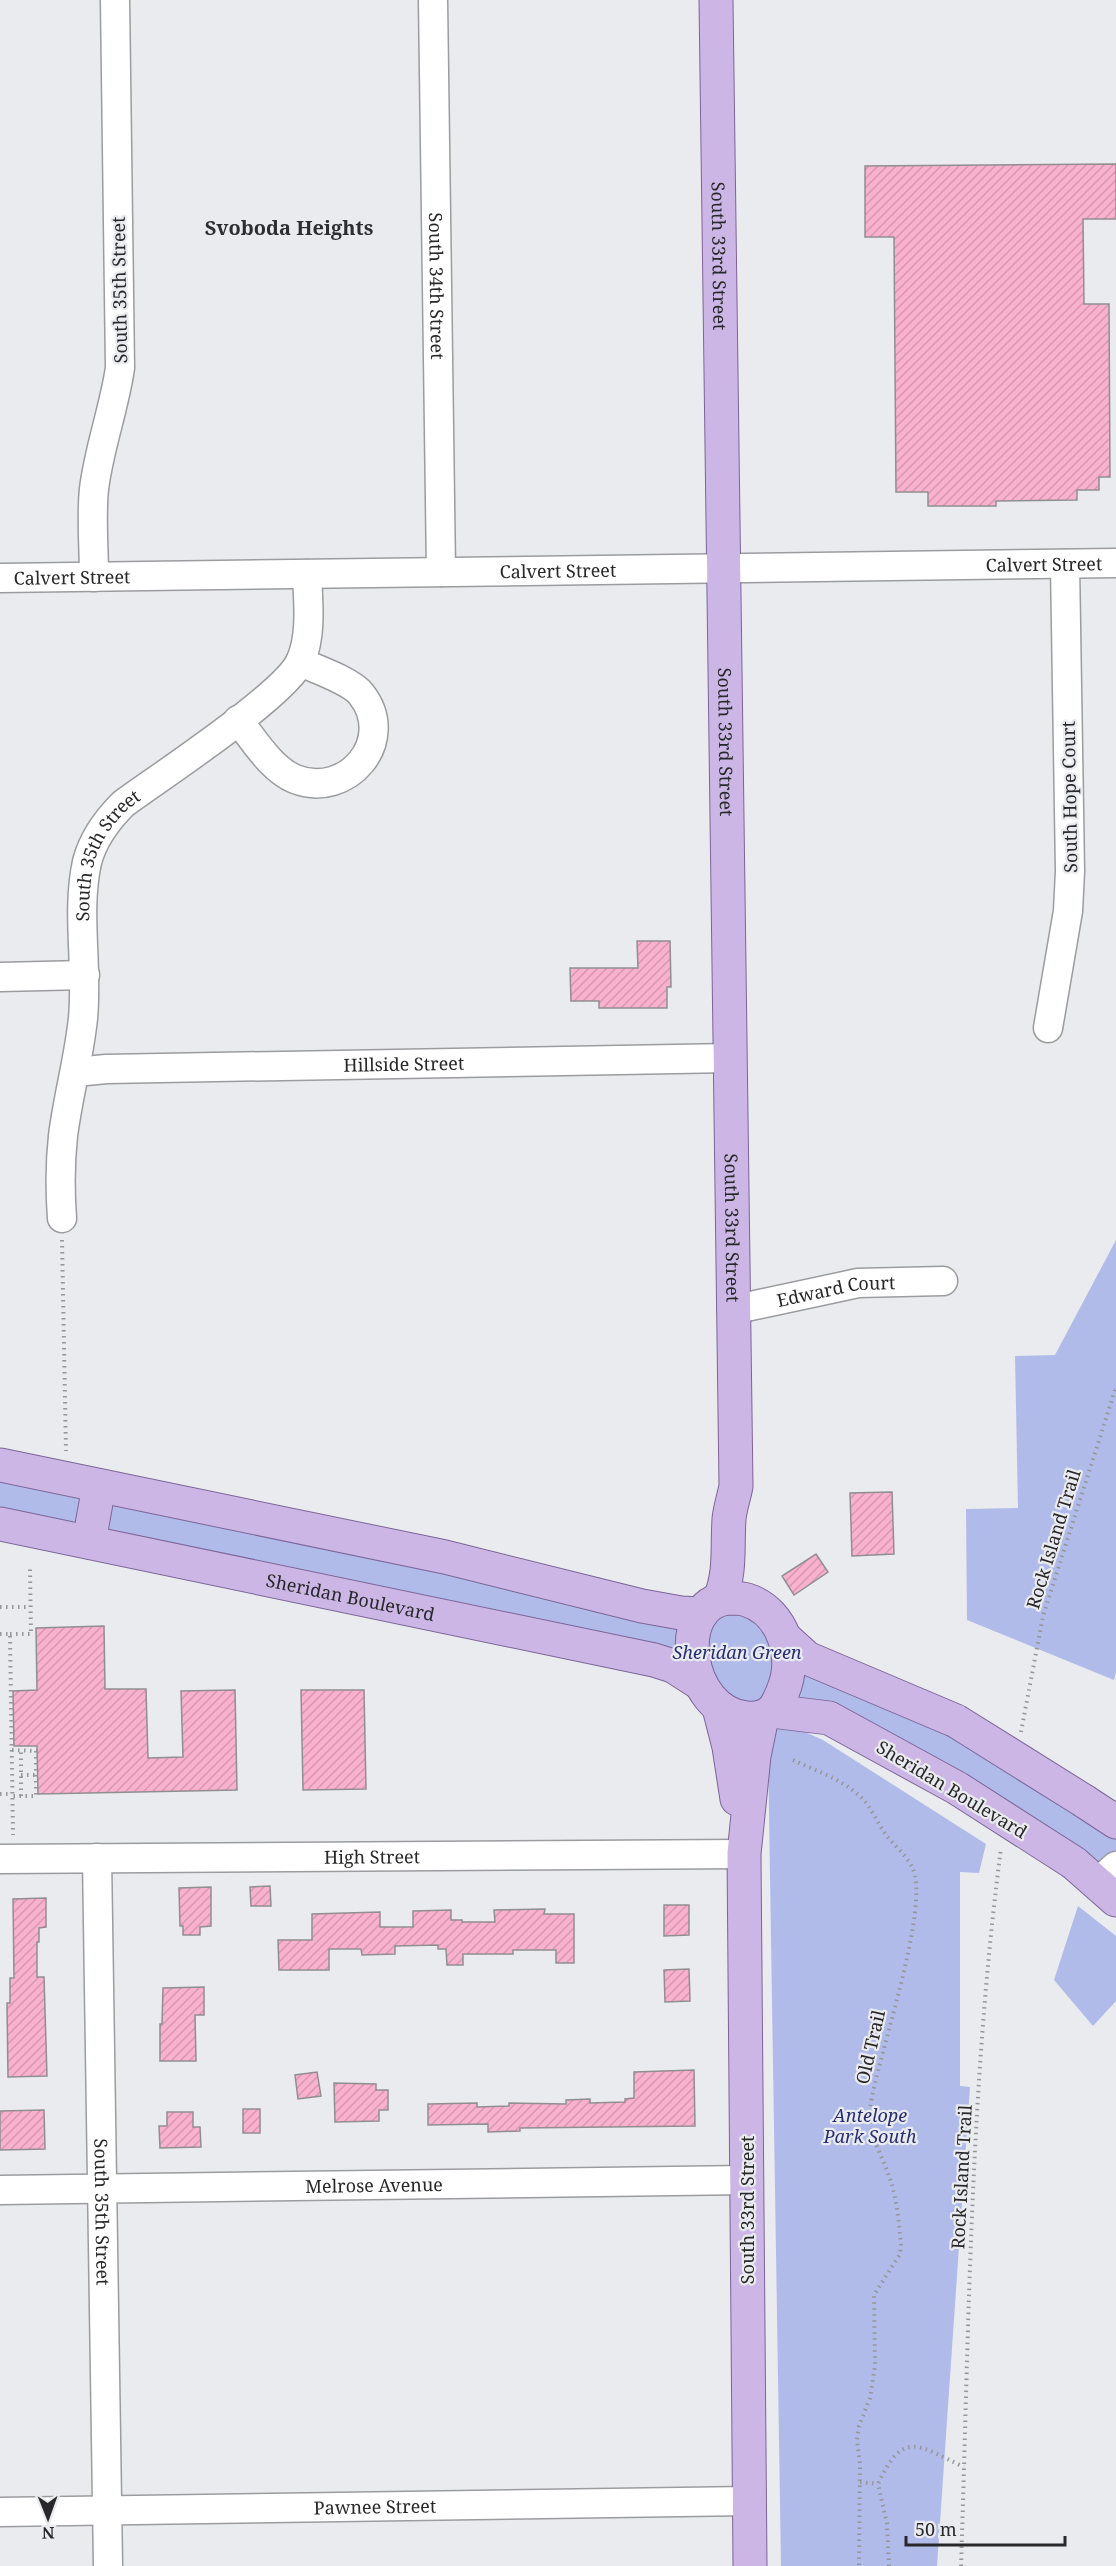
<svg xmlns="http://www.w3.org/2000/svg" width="1116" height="2566" font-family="'Noto Serif',serif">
<defs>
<pattern id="building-hatch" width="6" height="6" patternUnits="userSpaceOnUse" patternTransform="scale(1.5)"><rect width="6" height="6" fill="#f9b1cd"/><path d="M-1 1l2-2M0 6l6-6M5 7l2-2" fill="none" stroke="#d598b0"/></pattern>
</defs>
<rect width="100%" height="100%" fill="#eaebee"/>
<!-- park -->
<path fill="#b0bbea" d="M1116 1240V1672L1114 1680 967 1620 966 1509 1018 1508 1015 1356 1055 1355Z
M0 1465 708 1604 775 1621 1116 1822V1900L829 1718 762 1717 698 1682 0 1524Z
M789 1725 823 1740 986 1844 979 1873 960 1872V2086L970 2087 937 2566H781L768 1750 770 1732 779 1726Z
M1078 1906 1116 1936V2001L1093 2026 1054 1980Z"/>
<!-- building -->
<path fill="url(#building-hatch)" stroke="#918e8f" stroke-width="1.5" d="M1116 164V219H1083L1084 304H1109L1110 477H1099V490H1077V500L996 501V506H928V492H896L894 237H865V166Z
M637 941H670L671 987H667V1008H599V1001H571L570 968H638Z
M892 1492 894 1554 852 1556 850 1493Z
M816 1554 828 1572 794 1595 782 1576Z
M104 1626 105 1689H146L148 1758 183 1757 181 1691 235 1690 237 1790 38 1794 37 1746H14L13 1691 37 1690 36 1628Z
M301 1690H364L366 1789 303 1790Z
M270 1886 271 1906H251L250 1887Z
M211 1887V1926L200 1927V1935H183V1926H180L179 1888Z
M46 1898V1927L39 1928V1942H37V1977H44L47 2076 8 2077 7 2003H10V1978H14L13 1899Z
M664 1905H689V1935L664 1936Z
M545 1909 544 1914H574V1963H556V1950H513V1954H463V1965H447L446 1949H438V1945L395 1946V1954L362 1955 361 1949H329V1970H279L278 1940H312V1914L380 1912V1927H413V1911L451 1910V1920H462V1922H495L494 1910Z
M689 1969 690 2001 665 2002 664 1970Z
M204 1987V2015H195L196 2061H160V2024H162L163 1988Z
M694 2070 695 2126 520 2128V2131L488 2132V2124L428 2125V2104L477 2103V2107L509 2106V2103L566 2104V2100L590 2099V2103L625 2102V2099L634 2098V2072Z
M317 2072 321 2096 298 2099 295 2075Z
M334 2083 376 2084V2090H388V2110H379V2121L335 2122Z
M243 2109H260V2133H243Z
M44 2110 45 2149 0 2150V2111Z
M167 2112H193V2127H200L201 2147 160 2148 159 2126H167Z"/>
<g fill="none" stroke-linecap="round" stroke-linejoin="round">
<defs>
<g id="minor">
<path id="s1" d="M433 0 441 572"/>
<path d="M94 577C94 548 91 517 94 489 99 448 114 409 120 368L115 0"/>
<path id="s2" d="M0 578 1116 563"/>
<path d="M238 720C254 740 271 769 295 779 347 800 398 740 361 694 351 681 316 669 300 662"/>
<path d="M0 977 85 975"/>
<path d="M1048 1028 1068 911 1070 871 1065 564"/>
<path id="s3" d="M76 1072 106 1069 731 1058"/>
<path id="s4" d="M62 1218C60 1191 60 1163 63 1136 68 1096 79 1058 83 1018 88 966 76 912 87 862 93 839 107 820 123 804 158 778 287 694 301 660 312 634 308 601 307 574"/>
<path id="s5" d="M732 1310 858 1283 943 1281"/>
<path id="s6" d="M97 1858 108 2566"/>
<path id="s7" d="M0 1859 744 1854"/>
<path d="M1092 1879 1106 1875 1116 1866"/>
<path id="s8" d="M0 2190 747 2180"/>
<path id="s9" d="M0 2512 749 2501"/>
</g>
<g id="major">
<path id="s10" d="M716 0 736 1486C734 1497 730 1508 729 1519 727 1548 731 1571 720 1599"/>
<path d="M0 1465 445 1557 642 1606 681 1613 701 1614"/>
<path id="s11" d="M0 1524 654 1660 673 1666 698 1682"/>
<path d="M89 1542 99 1486"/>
<path d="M728 1598C734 1598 741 1598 747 1600 784 1612 797 1658 783 1691 780 1698 777 1706 772 1711 764 1718 755 1719 746 1718 686 1712 671 1604 728 1598Z"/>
<path d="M786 1639 807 1658 956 1721"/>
<path d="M719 1708 729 1747 737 1799"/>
<path d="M772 1711 829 1718 957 1788"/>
<path d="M1084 1801 1116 1822"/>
<path d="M1074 1863 1116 1900"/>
<path d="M750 2566 744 1854 754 1756 762 1717"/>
</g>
</defs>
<!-- minor casing -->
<use href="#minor" stroke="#9b9c9f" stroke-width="31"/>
<!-- major casing -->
<use href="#major" stroke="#7c6598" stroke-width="35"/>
<!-- path -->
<path stroke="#959698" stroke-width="4" stroke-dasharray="1.5 4.5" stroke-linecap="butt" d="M62 1240 66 1451
M0 1607H30
M0 1634H10L13 1835
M10 1634H31L30 1569
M1021 1732 1043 1616 1116 1387
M12 1750 36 1751V1796H12
M793 1760C818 1772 849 1781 867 1804 874 1814 879 1825 886 1835 894 1845 906 1855 912 1867 932 1905 877 2058 870 2108 867 2134 884 2158 891 2182 897 2201 899 2224 901 2245L900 2254 874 2295 875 2366 870 2398 859 2426 857 2440 860 2464 859 2566
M21 1775H36
M0 1794H12
M21 1796V1750
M860 2482 878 2484
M889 2566 887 2524 878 2484C904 2428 918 2446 964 2467
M961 2566C969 2326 970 2086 1001 1848"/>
<!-- minor -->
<use href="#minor" stroke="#fff" stroke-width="28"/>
<!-- major -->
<use href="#major" stroke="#cbb6e5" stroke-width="33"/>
<defs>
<path id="major-bridge" d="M956 1721 1084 1801
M957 1788 1074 1863"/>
</defs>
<!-- major-bridge casing -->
<use href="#major-bridge" stroke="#7c6598" stroke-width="35" stroke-linecap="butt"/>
<!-- major-bridge -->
<use href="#major-bridge" stroke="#cbb6e5" stroke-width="33"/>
</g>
<g text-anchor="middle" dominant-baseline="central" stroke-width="4.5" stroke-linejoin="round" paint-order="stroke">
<!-- street labels -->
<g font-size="18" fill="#28282a" stroke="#eaebee">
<text stroke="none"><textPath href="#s10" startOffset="256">South 33rd Street</textPath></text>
<text stroke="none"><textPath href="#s1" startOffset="286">South 34th Street</textPath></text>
<text transform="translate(119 290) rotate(-91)">South 35th Street</text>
<text stroke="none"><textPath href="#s2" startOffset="1044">Calvert Street</textPath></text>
<text stroke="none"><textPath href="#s2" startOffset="558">Calvert Street</textPath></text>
<text stroke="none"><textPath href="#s2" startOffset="72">Calvert Street</textPath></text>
<text stroke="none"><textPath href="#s10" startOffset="742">South 33rd Street</textPath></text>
<text transform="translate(1069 797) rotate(-91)">South Hope Court</text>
<text stroke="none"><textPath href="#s4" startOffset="372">South 35th Street</textPath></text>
<text stroke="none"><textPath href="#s3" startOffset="328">Hillside Street</textPath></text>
<text stroke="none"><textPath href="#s10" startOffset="1228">South 33rd Street</textPath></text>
<text stroke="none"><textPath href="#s5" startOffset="106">Edward Court</textPath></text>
<text transform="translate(1053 1539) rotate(-73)">Rock Island Trail</text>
<text stroke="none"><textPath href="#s11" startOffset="358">Sheridan Boulevard</textPath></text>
<text transform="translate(952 1789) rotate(31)">Sheridan Boulevard</text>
<text stroke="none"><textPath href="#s7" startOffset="372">High Street</textPath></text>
<text transform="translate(870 2047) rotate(-77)">Old Trail</text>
<text transform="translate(961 2177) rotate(-87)">Rock Island Trail</text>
<text stroke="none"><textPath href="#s8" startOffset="374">Melrose Avenue</textPath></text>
<text transform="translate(747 2210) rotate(-90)">South 33rd Street</text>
<text stroke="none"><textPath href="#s6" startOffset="354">South 35th Street</textPath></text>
<text stroke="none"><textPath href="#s9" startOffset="375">Pawnee Street</textPath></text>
</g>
<!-- park labels -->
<g font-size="18" font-style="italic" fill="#282e76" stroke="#eaebee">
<text x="737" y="1652">Sheridan Green</text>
<text x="870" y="2115">Antelope<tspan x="870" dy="21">Park South</tspan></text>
</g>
<!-- neighbourhood labels -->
<g font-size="20" font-weight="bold" fill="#2c2d2f" stroke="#eaebee">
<text x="289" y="227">Svoboda Heights</text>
</g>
</g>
<!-- north arrow -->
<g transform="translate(48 2518) rotate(179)" stroke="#eaebee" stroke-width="4.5" paint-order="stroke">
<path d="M0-4.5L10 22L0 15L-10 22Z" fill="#28282a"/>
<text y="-9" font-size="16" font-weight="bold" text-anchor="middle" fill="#28282a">N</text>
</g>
<!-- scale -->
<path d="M906 2536v9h159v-9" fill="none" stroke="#28282a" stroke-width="3"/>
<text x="915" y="2536" font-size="18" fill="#28282a" stroke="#eaebee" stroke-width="4.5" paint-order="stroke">50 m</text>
</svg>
